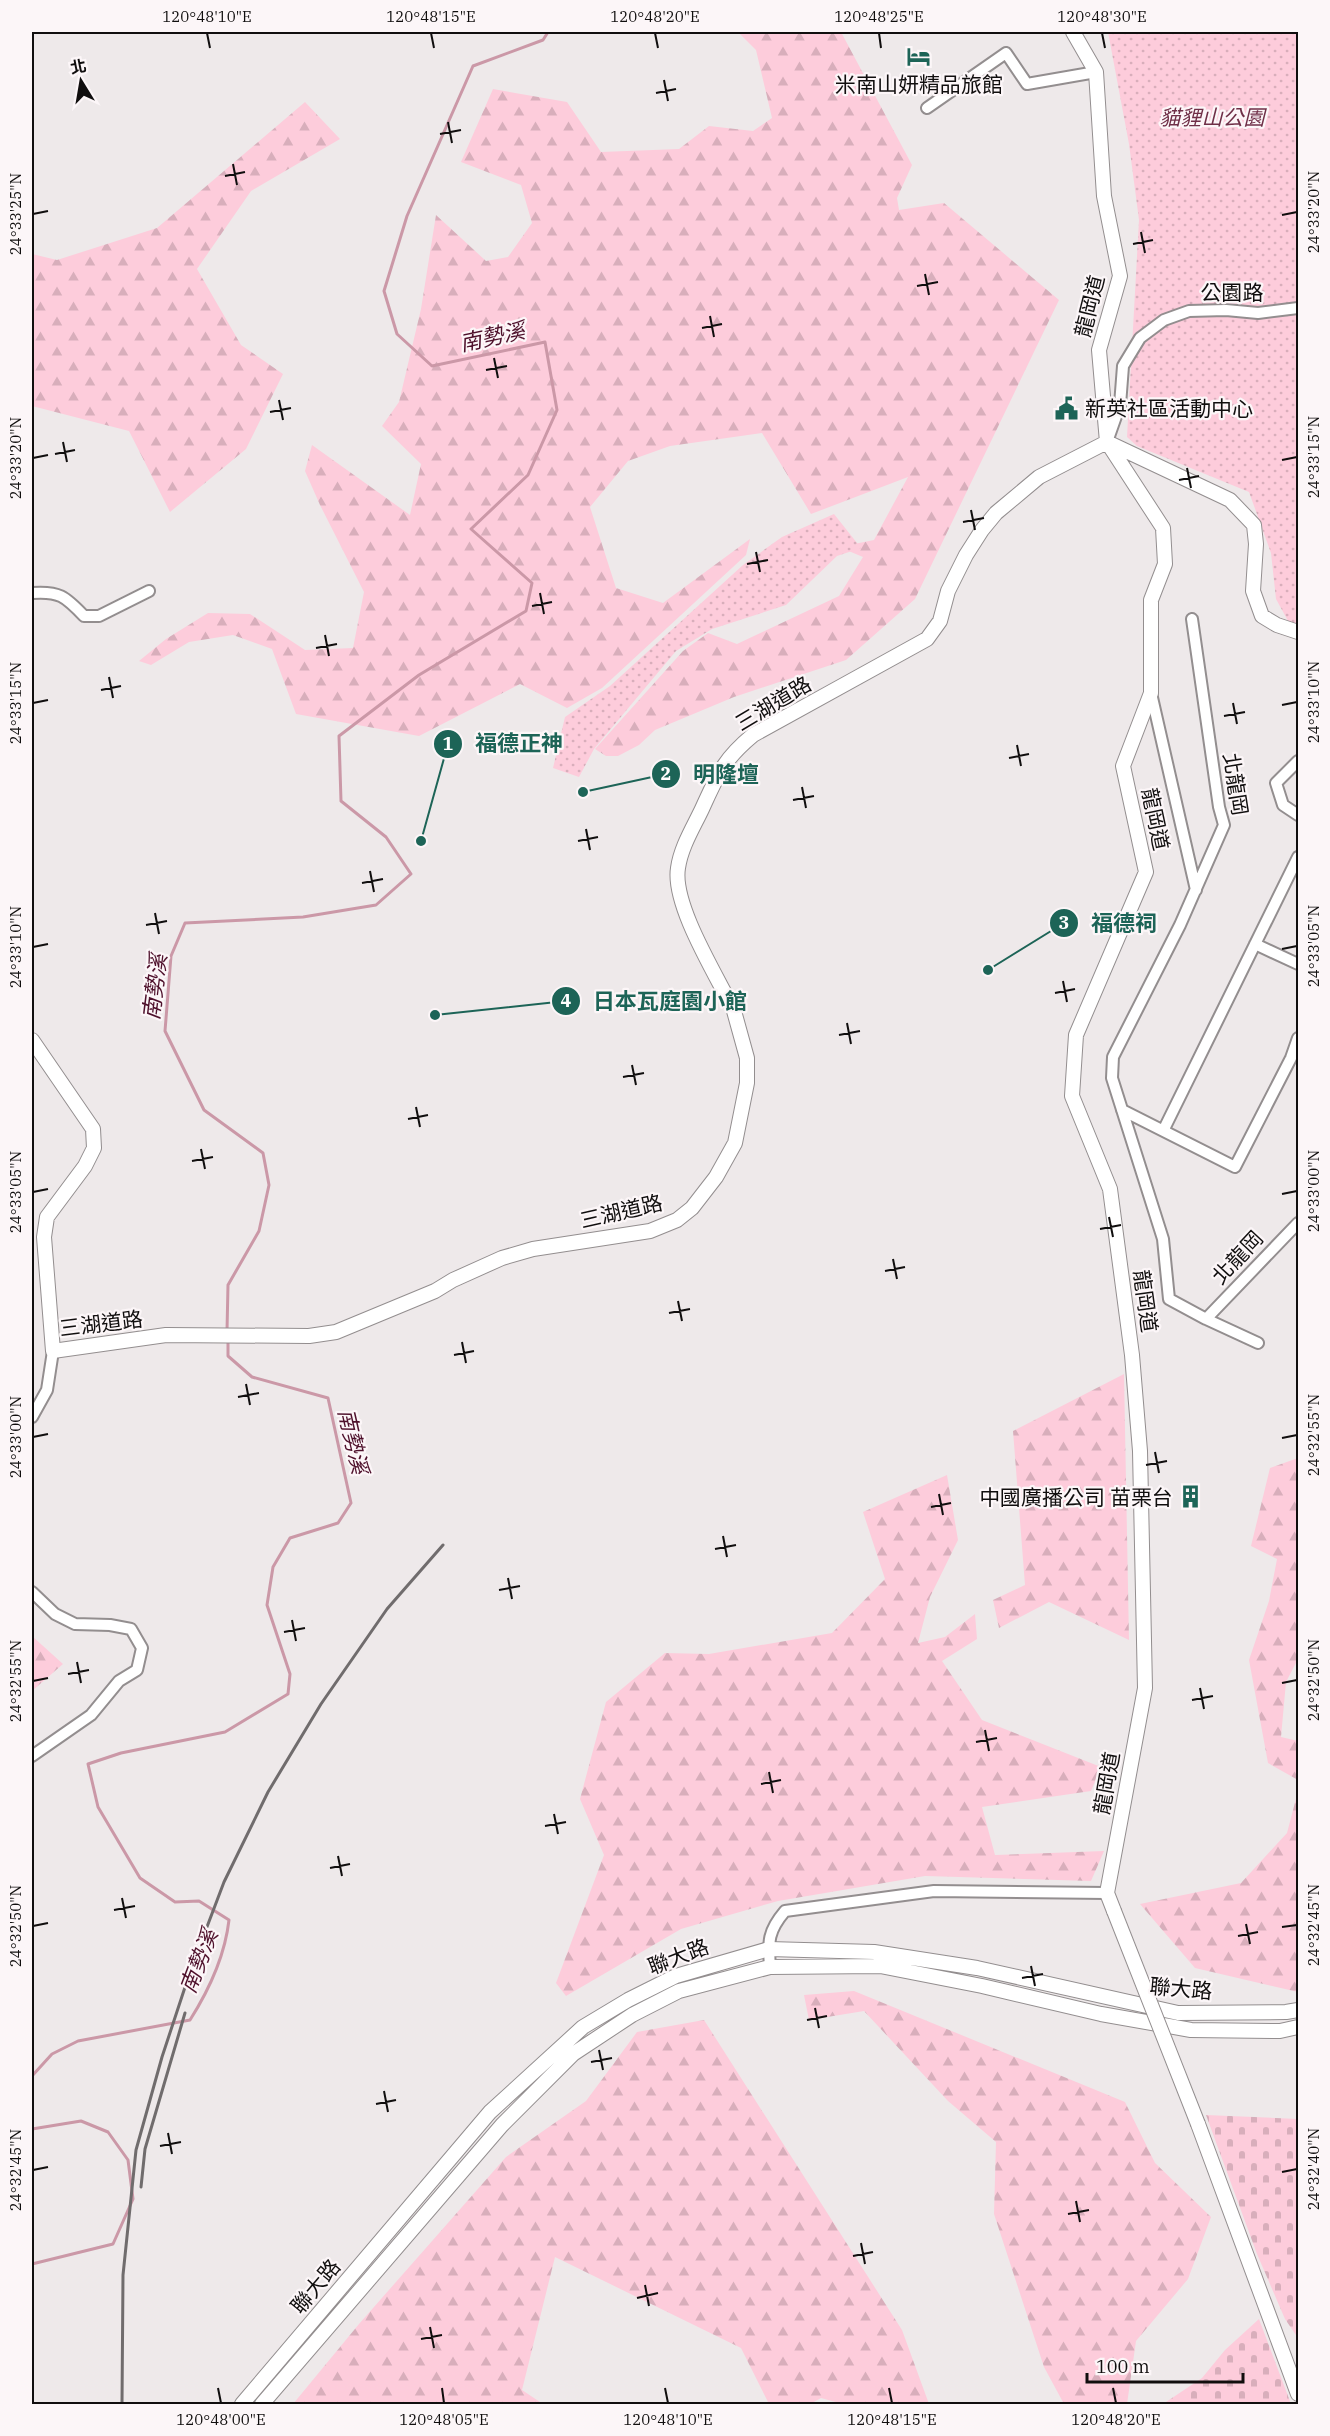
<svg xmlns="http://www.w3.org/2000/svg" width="1330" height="2436" font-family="'IBM Plex Serif','Noto Sans TC',serif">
<defs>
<pattern id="forest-firs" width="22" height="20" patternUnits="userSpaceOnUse" patternTransform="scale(1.5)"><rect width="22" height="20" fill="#fdccdb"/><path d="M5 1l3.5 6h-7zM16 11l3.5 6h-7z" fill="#d8aebb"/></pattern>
<pattern id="cemetery-stones" width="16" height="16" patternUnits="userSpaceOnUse" patternTransform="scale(1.5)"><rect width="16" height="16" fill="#fdccdb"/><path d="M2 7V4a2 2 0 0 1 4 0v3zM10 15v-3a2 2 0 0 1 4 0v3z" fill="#d8aebb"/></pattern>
<pattern id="park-dots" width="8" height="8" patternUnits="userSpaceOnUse" patternTransform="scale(1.5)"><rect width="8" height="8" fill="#fdccdb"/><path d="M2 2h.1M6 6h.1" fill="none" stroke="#d8aebb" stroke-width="1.8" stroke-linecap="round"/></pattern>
</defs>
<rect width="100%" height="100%" fill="#eee9ea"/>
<!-- forest -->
<path fill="url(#forest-firs)" d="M738 32H841L912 165 897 198 899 210 944 203 1059 300 915 599 846 660 734 697 655 730 639 745 618 756H606L595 749 683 651 708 633 737 644 839 596 863 557 839 547 874 540 908 477 811 514 762 433 670 446 628 461 590 507 616 588 663 603 750 539 746 555 602 688 567 708 520 684 419 736 296 714 272 649 233 635 189 642 151 665 139 661 166 639 208 613 250 614 305 650 353 648 364 592 320 505 305 471 312 445 410 515 421 464 382 426 399 402 421 309 436 215 486 261 508 257 532 223 521 185 461 162 493 89 567 102 601 152 679 149 709 126 753 131 772 118 756 50Z
M305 102 340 139 251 191 197 269 241 345 283 374 246 449 170 512 129 431 32 406V254L57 260 157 228Z
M1124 1374 1129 1640 1049 1602 999 1628 993 1600 1025 1585 1013 1431Z
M1298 1458V1659L1286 1682 1281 1737 1298 1741V1780L1268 1763 1249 1660 1269 1601 1277 1559 1251 1546 1270 1468Z
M947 1475 958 1540 930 1597 918 1643 945 1637 975 1614 977 1639 942 1661 982 1720 1101 1767 1091 1791 982 1807 995 1855 1104 1851 1091 1881 925 1876 778 1901 681 1929 566 1996 556 1983 604 1855 580 1799 606 1702 665 1653 709 1654 832 1633 885 1579 863 1512Z
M32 1636 63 1664 32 1691Z
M1298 1791V1992L1195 1968 1140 1904 1241 1883 1287 1833Z
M854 1991 1125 2102 1155 2163 1211 2217 1188 2279 1136 2341 1127 2404H1064L1044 2367 994 2214 996 2142 948 2101 864 2011 809 2020 804 1995Z
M704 2020 902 2330 929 2404H843L821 2398 810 2404H769L741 2348 555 2257 522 2390 543 2404H293L359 2324 506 2157 586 2101 637 2032Z"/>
<!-- cemetery -->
<path fill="url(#cemetery-stones)" d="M1206 2115 1298 2119V2338L1285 2319 1257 2254Z
M1259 2319 1291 2404H1163L1202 2378 1225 2350Z"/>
<!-- park -->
<path fill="url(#park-dots)" d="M1108 32H1298V630H1293L1276 599 1271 553 1249 492 1137 446 1127 437 1139 220 1129 144Z
M834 514 861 548 837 556 786 605 712 629 676 651 594 749 579 777 553 768 565 717 610 686 743 565 782 537Z"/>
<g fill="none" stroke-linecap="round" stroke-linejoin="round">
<!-- stream -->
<path stroke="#cb98a7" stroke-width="3" d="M227 1331 228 1285 259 1231 269 1185 263 1153 204 1110 165 1031 171 956 185 923 303 917 376 905 411 874 386 837 341 801 339 736 419 675 526 611 532 583 471 529 528 475 557 410 545 342 432 366 397 334 384 291 407 216 473 66 543 40 548 32
M32 2076 52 2054 78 2041 190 2020C209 1990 225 1955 229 1920L199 1901 175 1902 140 1878 98 1807 88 1764 121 1753 225 1732 288 1694 290 1674 267 1605 273 1567 290 1538 338 1523 351 1503 328 1398 252 1377 228 1356V1340
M32 2129 81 2121 108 2132 128 2160 133 2199 113 2244 32 2264"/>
<defs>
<path id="minor" d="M927 108 1006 53 1027 84 1096 72
M1108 439 1120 405 1123 366 1140 338 1164 320 1189 311 1226 310 1258 313 1298 308
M32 593C59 591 65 596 84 616H99L149 591
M1192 619 1219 807 1224 825 1180 925 1113 1057 1112 1078 1163 1239 1169 1299 1206 1319 1258 1343
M1151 693 1196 890
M1298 761 1276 783 1283 805 1298 815
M1255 944 1298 964
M1122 1110 1235 1167 1291 1058 1298 1038
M1164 1129 1298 857
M1206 1319 1298 1223
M32 1417 47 1390 53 1351
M32 1592 55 1614 75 1624 110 1625 131 1629 142 1648 137 1670 119 1681 91 1715 32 1756
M770 1967C768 1941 768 1931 785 1911L934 1891 1107 1893"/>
<path id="tertiary" d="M1073 32 1096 72 1104 196 1120 276 1099 350 1107 442 1163 528 1165 564 1151 600V693L1123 766 1146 872 1076 1035 1072 1096 1110 1189 1132 1355 1140 1451 1145 1688 1107 1893 1114 1911
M32 1040 93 1129 94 1148 85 1166 47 1217 44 1237 53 1351 166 1335 309 1336 336 1332 435 1291 453 1280 502 1258 533 1249 650 1231 677 1220 692 1208 716 1177 735 1143 747 1083V1058L734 1011C717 976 672 905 678 868 681 847 693 828 702 809 718 774 723 760 753 735L927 639 940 621 948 591 966 555 982 530 996 513 1039 477 1107 442 1230 500 1254 525 1256 544 1253 591 1262 616 1277 625 1298 632
M1198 2124 1298 2394
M242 2404 490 2112 583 2027 628 2000 676 1976 769 1949 874 1952 977 1968 1178 2013 1286 2012 1298 2010
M262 2404 502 2125 573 2054 632 2015 679 1991 770 1967 880 1966 982 1986 1101 2014 1191 2030 1280 2031 1298 2027"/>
</defs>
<!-- minor casing -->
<use href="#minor" stroke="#938e8f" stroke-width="14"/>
<!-- tertiary casing -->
<use href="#tertiary" stroke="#938e8f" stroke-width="16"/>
<!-- minor -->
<use href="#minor" stroke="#fff" stroke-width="10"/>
<!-- tertiary -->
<use href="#tertiary" stroke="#fff" stroke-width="14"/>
<!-- rail -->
<path stroke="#706c6d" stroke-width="3" d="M141 2187 145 2149 185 2013
M122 2404 123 2275 136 2150 162 2057 191 1969 224 1882 268 1792 321 1704 387 1609 443 1545"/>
<defs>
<path id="tertiary-bridge" d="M1114 1911 1198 2124"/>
</defs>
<!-- tertiary-bridge casing -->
<use href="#tertiary-bridge" stroke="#938e8f" stroke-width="16" stroke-linecap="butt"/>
<!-- tertiary-bridge -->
<use href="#tertiary-bridge" stroke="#fff" stroke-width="14"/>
</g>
<!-- ticks -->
<path fill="none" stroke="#100e0e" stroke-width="2" d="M207 33 210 48M431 33 434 48M655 33 658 48M879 33 881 48M1102 33 1105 48M664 80 668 101M656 93 676 89M448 122 452 143M440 134 461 130M233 164 237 185M225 176 245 172M33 214 48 211M1282 215 1297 212M1141 232 1145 253M1133 244 1153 240M925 274 929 295M917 286 938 282M710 316 714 337M702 328 722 324M494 358 498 378M486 370 507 366M279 400 283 420M270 412 291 408M63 442 67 462M55 454 75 450M33 458 48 455M1282 460 1297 457M1187 468 1191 488M1179 480 1199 476M971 510 975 530M963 522 984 518M756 552 760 572M747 564 768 560M540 593 544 614M532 606 552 602M325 635 329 656M316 648 337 644M109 677 113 698M101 690 121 686M33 703 48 700M1233 703 1237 724M1282 705 1297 702M1224 716 1245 712M1017 745 1021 766M1009 758 1029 754M802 787 806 808M793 800 814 796M586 829 590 850M578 841 598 837M370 871 374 892M362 883 383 879M155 913 159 934M146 925 167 921M33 947 48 944M1282 949 1297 946M1063 981 1067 1002M1055 993 1075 989M847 1023 851 1044M839 1035 860 1031M632 1065 636 1085M623 1077 644 1073M416 1107 420 1127M408 1119 428 1115M201 1149 205 1169M192 1161 213 1157M33 1192 48 1189M1282 1194 1297 1191M1109 1217 1113 1237M1100 1229 1121 1225M893 1259 897 1279M885 1271 905 1267M678 1301 682 1321M669 1313 690 1309M462 1342 466 1363M454 1355 474 1351M246 1384 250 1405M238 1397 259 1393M33 1437 48 1434M1282 1438 1297 1435M1155 1452 1159 1473M1146 1465 1167 1461M939 1494 943 1515M931 1507 951 1503M723 1536 727 1557M715 1549 736 1545M508 1578 512 1599M499 1590 520 1586M292 1620 296 1641M284 1632 305 1628M77 1662 81 1683M68 1674 89 1670M33 1681 48 1678M1282 1683 1297 1680M1200 1688 1204 1709M1192 1700 1213 1696M985 1730 989 1751M976 1742 997 1738M769 1772 773 1793M761 1784 781 1780M554 1814 558 1834M545 1826 566 1822M338 1856 342 1876M330 1868 350 1864M122 1898 126 1918M114 1910 135 1906M1246 1924 1250 1944M33 1926 48 1923M1282 1927 1297 1925M1238 1936 1258 1932M1031 1966 1035 1986M1022 1978 1043 1974M815 2008 819 2028M807 2020 827 2016M599 2050 603 2070M591 2062 612 2058M384 2091 388 2112M376 2104 396 2100M168 2133 172 2154M160 2146 181 2142M33 2170 48 2167M1282 2172 1297 2169M1076 2201 1080 2222M1068 2214 1089 2210M861 2243 865 2264M853 2256 873 2252M645 2285 649 2306M637 2298 658 2293M430 2327 434 2348M421 2339 442 2335M218 2388 221 2403M442 2388 444 2403M665 2388 668 2403M889 2388 892 2403M1113 2388 1116 2403"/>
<!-- icons -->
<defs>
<symbol id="hotel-bare" viewBox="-9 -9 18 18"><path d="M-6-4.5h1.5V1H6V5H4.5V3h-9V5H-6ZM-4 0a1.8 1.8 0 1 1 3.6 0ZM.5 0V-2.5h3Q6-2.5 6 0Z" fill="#1d6457" stroke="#fcf6f8" stroke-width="2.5" paint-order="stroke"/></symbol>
<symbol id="civic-bare" viewBox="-9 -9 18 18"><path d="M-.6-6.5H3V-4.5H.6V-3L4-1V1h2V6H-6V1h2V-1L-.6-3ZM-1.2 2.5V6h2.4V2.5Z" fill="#1d6457" stroke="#fcf6f8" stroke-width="2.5" paint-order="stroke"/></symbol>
<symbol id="building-bare" viewBox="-9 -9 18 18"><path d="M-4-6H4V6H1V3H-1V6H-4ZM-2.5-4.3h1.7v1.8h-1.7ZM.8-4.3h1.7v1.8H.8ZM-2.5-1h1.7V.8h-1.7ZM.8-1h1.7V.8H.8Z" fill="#1d6457" stroke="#fcf6f8" stroke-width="2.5" paint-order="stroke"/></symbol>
</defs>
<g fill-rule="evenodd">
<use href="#hotel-bare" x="902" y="40" width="33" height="33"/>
<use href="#civic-bare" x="1050" y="392" width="33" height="33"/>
<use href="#building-bare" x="1174" y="1480" width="33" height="33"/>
</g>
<g text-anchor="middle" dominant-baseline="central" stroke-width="4.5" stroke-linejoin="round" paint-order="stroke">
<!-- poi labels -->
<g font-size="21" fill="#100e0e" stroke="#fcf6f8">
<text x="919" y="84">米南山妍精品旅館</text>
<text x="1085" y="408" text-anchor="start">新英社區活動中心</text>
<text x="1173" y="1497" text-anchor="end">中國廣播公司 苗栗台</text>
</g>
<!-- park labels -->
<g font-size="21" font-style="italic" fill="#6f2f47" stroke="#fcf6f8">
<text x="1212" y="117">貓貍山公園</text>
</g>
<!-- street labels -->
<g font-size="21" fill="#100e0e" stroke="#fcf6f8">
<text x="1232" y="292">公園路</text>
<text transform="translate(1089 306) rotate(-76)">龍岡道</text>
<text transform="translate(773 703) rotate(-31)">三湖道路</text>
<text transform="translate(1236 784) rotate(81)">北龍岡</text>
<text transform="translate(1156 819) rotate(78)">龍岡道</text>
<text transform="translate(621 1211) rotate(-13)">三湖道路</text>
<text transform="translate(1237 1257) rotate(-47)">北龍岡</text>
<text transform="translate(1146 1301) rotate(82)">龍岡道</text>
<text transform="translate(101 1323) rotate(-7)">三湖道路</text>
<text transform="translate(1106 1783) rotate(-80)">龍岡道</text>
<text transform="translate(678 1956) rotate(-21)">聯大路</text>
<text transform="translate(1181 1988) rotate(5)">聯大路</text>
<text transform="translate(315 2286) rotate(-50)">聯大路</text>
</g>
<!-- water labels -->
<g font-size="22" font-style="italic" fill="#4e102b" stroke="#fcf6f8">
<text transform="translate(492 336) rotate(-12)">南勢溪</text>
<text transform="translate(154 987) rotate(-83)">南勢溪</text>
<text transform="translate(354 1441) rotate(77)">南勢溪</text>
<text transform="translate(198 1961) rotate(-69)">南勢溪</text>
</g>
</g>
<!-- callouts -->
<path fill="none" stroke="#1d6457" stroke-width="2" d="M421 841L448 744M583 792L666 774M988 970L1064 923M435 1015L566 1001"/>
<g fill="#1d6457" stroke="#fcf6f8" stroke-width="2">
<circle cx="421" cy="841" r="6"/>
<circle cx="583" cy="792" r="6"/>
<circle cx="988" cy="970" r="6"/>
<circle cx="435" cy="1015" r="6"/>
<circle cx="448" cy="744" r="15"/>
<circle cx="666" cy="774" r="15"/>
<circle cx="1064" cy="923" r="15"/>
<circle cx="566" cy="1001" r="15"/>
</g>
<g font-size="18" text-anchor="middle" font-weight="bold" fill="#fff">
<text x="448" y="750">1</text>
<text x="666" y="780">2</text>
<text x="1064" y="929">3</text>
<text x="566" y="1007">4</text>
</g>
<g font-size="22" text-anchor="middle" font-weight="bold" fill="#1d6457" stroke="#fcf6f8" stroke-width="4.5" stroke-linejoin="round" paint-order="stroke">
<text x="519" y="751">福德正神</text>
<text x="726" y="782">明隆壇</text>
<text x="1124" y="931">福德祠</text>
<text x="670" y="1009">日本瓦庭園小館</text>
</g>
<!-- border -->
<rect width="1330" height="2436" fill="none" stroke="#fcf6f8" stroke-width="66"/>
<!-- north arrow -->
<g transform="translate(81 81) rotate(349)" stroke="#fcf6f8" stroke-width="4.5" paint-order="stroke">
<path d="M0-4.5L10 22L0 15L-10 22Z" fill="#100e0e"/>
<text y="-9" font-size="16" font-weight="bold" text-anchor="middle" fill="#100e0e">北</text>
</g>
<!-- scale -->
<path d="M1087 2373v9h156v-9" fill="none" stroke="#100e0e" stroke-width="3"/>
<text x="1096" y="2373" font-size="18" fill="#100e0e" stroke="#fcf6f8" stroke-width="4.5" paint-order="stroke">100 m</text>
<rect x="33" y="33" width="1264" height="2370" fill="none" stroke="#100e0e" stroke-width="2"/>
<g font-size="15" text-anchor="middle" fill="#100e0e">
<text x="207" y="22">120°48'10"E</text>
<text x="431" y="22">120°48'15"E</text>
<text x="655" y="22">120°48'20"E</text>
<text x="879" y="22">120°48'25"E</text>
<text x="1102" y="22">120°48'30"E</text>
<text transform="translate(1314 212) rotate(-90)" y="5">24°33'20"N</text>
<text transform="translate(16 214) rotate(-90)" y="5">24°33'25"N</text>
<text transform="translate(1314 457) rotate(-90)" y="5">24°33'15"N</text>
<text transform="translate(16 458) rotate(-90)" y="5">24°33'20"N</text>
<text transform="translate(1314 702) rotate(-90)" y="5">24°33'10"N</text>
<text transform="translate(16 703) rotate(-90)" y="5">24°33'15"N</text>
<text transform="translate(1314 946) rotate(-90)" y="5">24°33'05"N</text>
<text transform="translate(16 947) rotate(-90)" y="5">24°33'10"N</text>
<text transform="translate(1314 1191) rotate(-90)" y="5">24°33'00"N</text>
<text transform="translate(16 1192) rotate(-90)" y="5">24°33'05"N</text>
<text transform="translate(1314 1435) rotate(-90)" y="5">24°32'55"N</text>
<text transform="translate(16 1437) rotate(-90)" y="5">24°33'00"N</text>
<text transform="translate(1314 1680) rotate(-90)" y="5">24°32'50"N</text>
<text transform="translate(16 1681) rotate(-90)" y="5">24°32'55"N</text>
<text transform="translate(1314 1925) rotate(-90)" y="5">24°32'45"N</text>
<text transform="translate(16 1926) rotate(-90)" y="5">24°32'50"N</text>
<text transform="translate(1314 2169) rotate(-90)" y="5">24°32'40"N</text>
<text transform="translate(16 2170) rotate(-90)" y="5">24°32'45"N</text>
<text x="221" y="2425">120°48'00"E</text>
<text x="444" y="2425">120°48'05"E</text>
<text x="668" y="2425">120°48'10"E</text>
<text x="892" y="2425">120°48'15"E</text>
<text x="1116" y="2425">120°48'20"E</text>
</g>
</svg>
